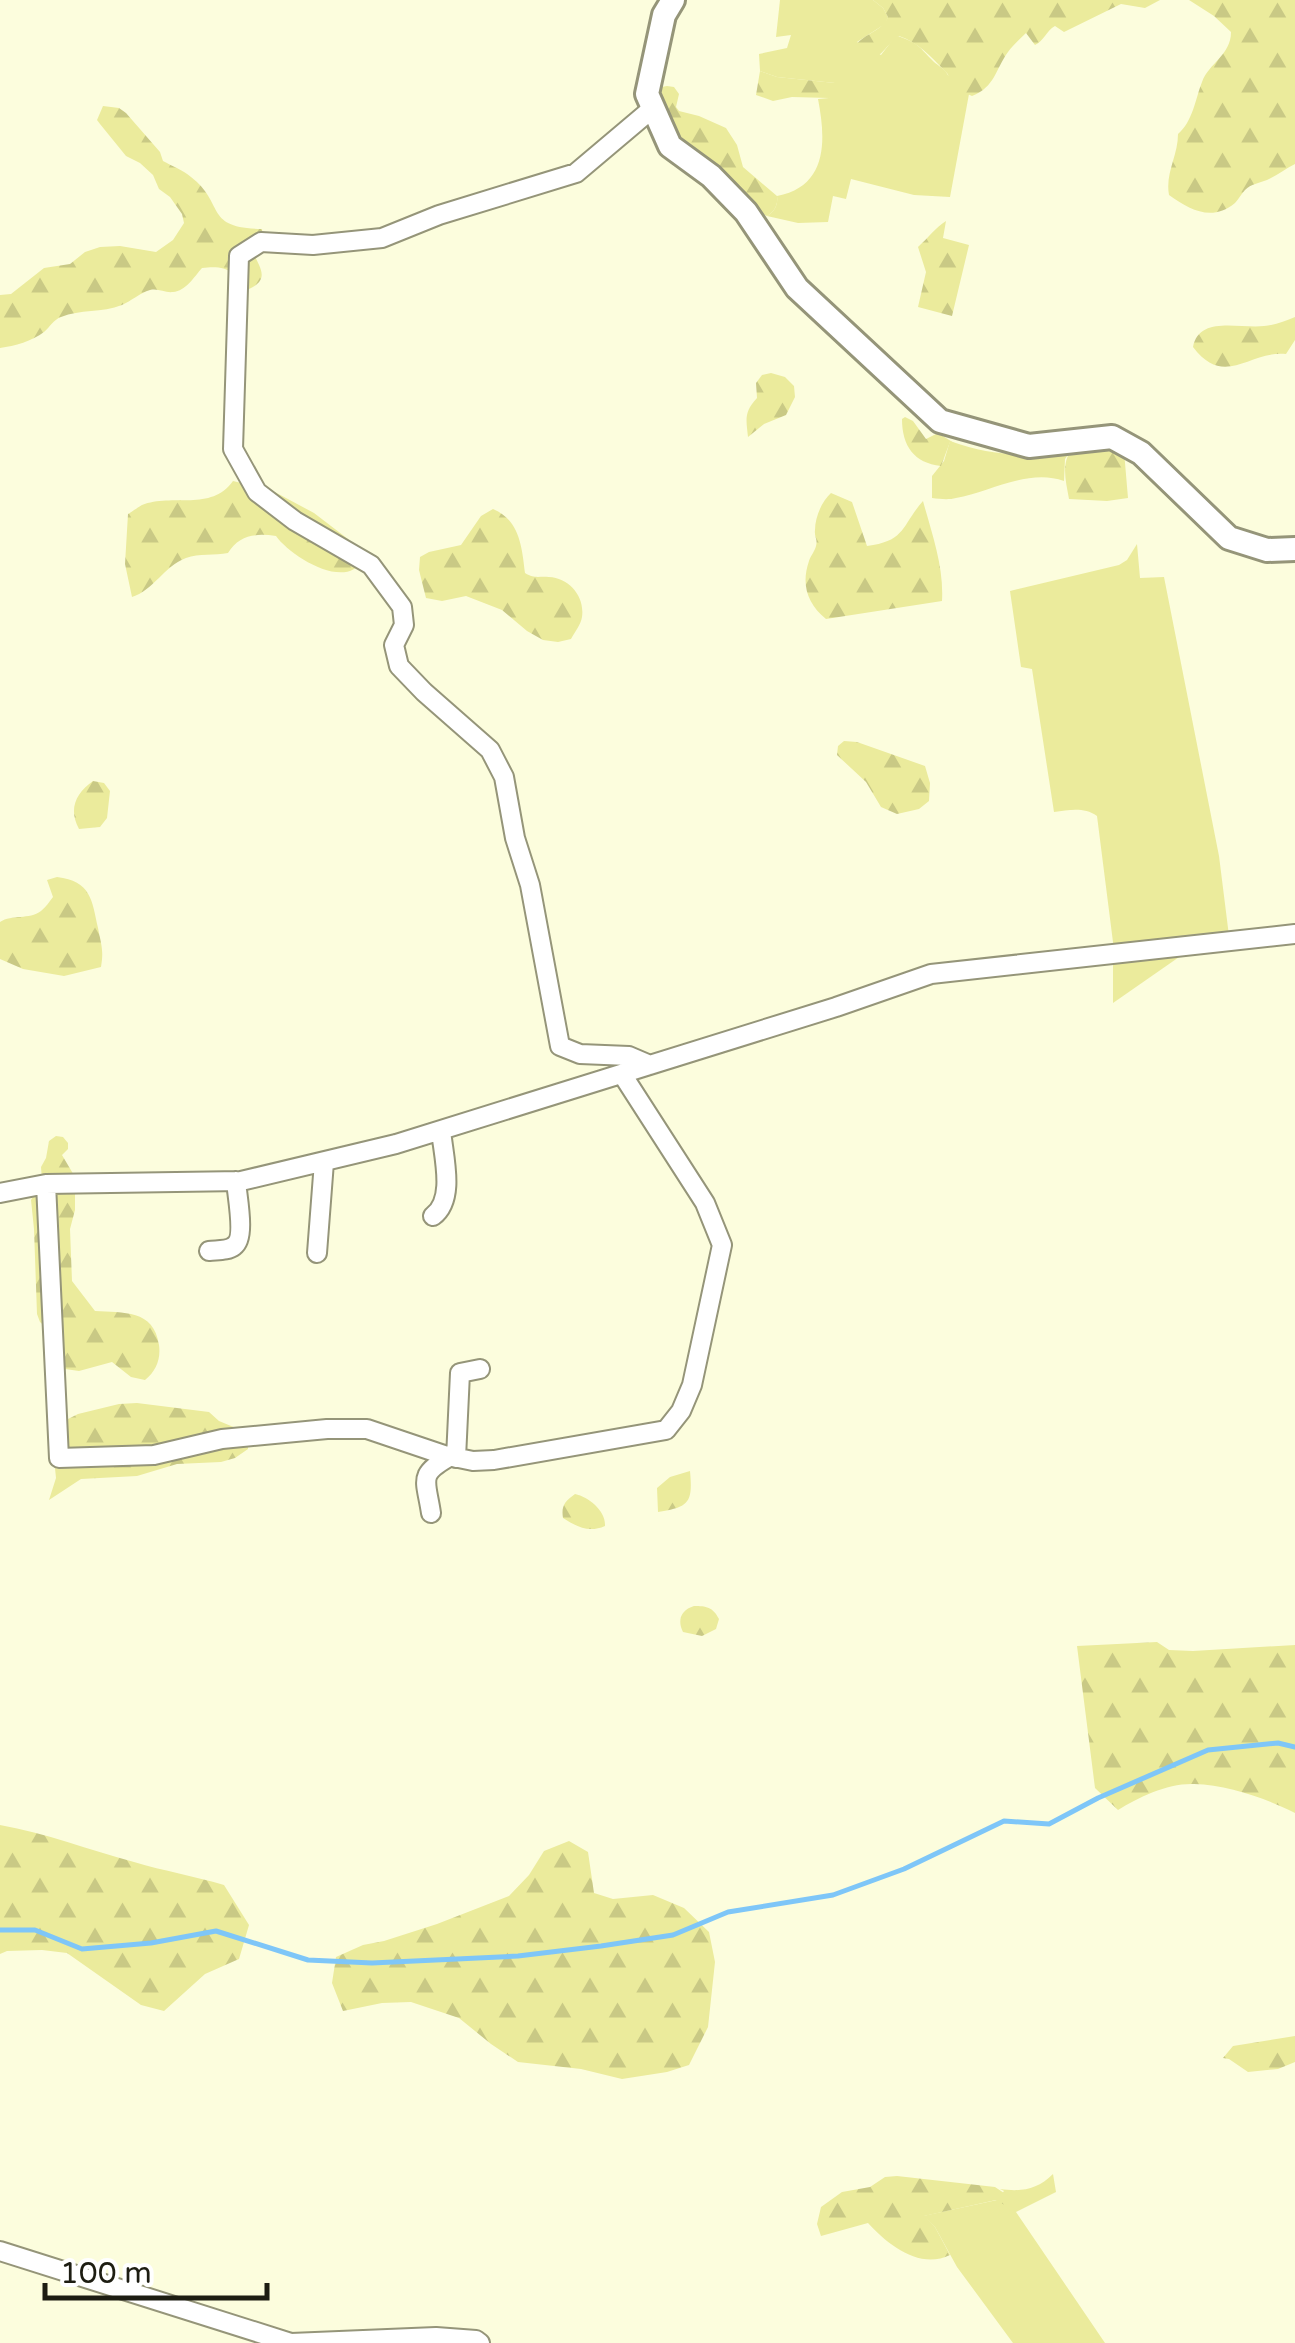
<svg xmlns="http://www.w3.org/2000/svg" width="1295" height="2343" font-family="'Varela Round',sans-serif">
<defs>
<pattern id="forest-firs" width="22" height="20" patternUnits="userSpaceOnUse" patternTransform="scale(2.5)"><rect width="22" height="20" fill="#ebeb9c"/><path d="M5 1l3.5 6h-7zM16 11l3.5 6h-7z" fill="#c9c985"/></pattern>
</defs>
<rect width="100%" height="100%" fill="#fcfddd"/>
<!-- grass -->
<path fill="#ebeb9c" d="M780 0H873L883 8 888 17 885 24 857 42 881 55 894 38 898 36C920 44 918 46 933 61 936 64 943 68 946 72 956 87 950 86 969 94L950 197 914 195 851 179 846 199 833 196 828 222 798 223 767 216C775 211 778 205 777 196 828 186 826 140 818 99L829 98 835 83 777 77 760 71 759 54 787 48 791 35 776 37Z
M950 441C996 458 1024 455 1071 450L1065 459 1064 481C1029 468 990 492 956 498 949 500 940 499 932 498V476L944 461Z
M1137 544 1140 578 1164 577 1219 856 1229 936 1114 950 1097 816C1084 807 1070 810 1054 812L1032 669 1021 667 1010 591 1119 565 1127 560Z
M1182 955 1113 1003V961Z
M1053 2174 1056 2192 1016 2212 1105 2343H1013L957 2267 935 2227 923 2216 997 2200 1004 2191 1000 2189C1021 2192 1037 2190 1053 2174Z"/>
<!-- forest -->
<path fill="url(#forest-firs)" d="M873 0H1160L1145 8 1121 4 1064 32 1055 26C1046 31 1044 41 1035 45L1026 33C1020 39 1013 45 1008 52 995 70 995 87 972 96 965 93 955 90 951 84 942 72 954 80 944 70 929 55 919 43 899 36 884 45 871 78 854 49 860 34 881 33 888 17L883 8Z
M1189 0H1295V164C1285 169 1276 176 1267 180 1259 183 1251 184 1245 190 1241 194 1239 199 1235 203 1212 222 1190 210 1169 195 1165 173 1178 156 1178 134 1193 121 1195 100 1202 82 1209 63 1231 55 1231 32L1214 16Z
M760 71 777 77 835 83 841 89 839 95 829 98 792 97 773 101 756 95Z
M667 86 674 87 679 94 676 107 679 111 699 116 726 128 737 145 743 167 777 196C778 205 775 211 767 216L754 210 676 143 656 88Z
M103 106 119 108 126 113 160 152 163 161C172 166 183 170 191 177 226 204 203 228 262 229L263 239 253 252C259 267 271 279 249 289 231 272 229 265 202 268 194 277 186 291 173 292 165 293 158 288 150 290 140 293 131 301 122 305 102 313 80 309 61 317 53 320 50 327 44 332 32 341 15 346 0 348V295L11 294 44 268 70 264 85 252 100 247 120 246 156 252 173 240 184 223 182 214 170 197 159 189 153 175 140 163 126 156 100 124 97 120Z
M946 221 943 238 969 245 952 316 918 307 926 272 918 247C928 238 935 228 946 221Z
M1295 317V340L1286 354C1249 350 1225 389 1193 347 1199 315 1240 329 1264 326 1275 325 1285 321 1295 317Z
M771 373 785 377 794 386 795 397 786 415 764 424 748 437C746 419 744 412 757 398L756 383 762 375Z
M905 417 913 421 926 439 938 433 954 443 950 442 941 466C914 463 902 446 902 419Z
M1111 445 1124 451 1128 498 1107 501 1069 499C1066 482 1061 465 1071 450Z
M233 481 271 490 314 513 348 539 363 559C347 592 290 556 276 536 255 533 239 535 228 553 215 556 199 553 186 558 164 566 154 590 132 597L125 564 128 514C130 513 140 506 142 505 172 493 211 512 233 481Z
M831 493 852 502 867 546C906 541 901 526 923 501 932 534 944 567 942 601L826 619C807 604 801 584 809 561 811 555 815 551 816 546 818 539 814 537 815 530 815 517 822 501 831 493Z
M493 509C520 520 522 548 525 573 535 579 538 576 549 577 569 578 585 596 582 617 581 624 575 632 571 639L558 642 543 640 527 631 502 610 466 596 442 601 426 598 419 570 420 557 429 552 461 545 481 516Z
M844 741 857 742 925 766 930 783 929 801 919 809 897 814 881 807 866 782 837 755 838 746Z
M93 781 104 783 110 791 107 818 100 827 79 829C68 809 76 793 93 781Z
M57 877C91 881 92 900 98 928 101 944 104 950 101 967L64 976 23 969 0 959V922C12 914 29 920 41 911 46 907 49 902 53 897L47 880Z
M56 1136 63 1137 68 1143V1149L62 1155 75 1177V1210L70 1229 72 1281 95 1311C123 1313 154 1309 159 1345 161 1359 156 1371 145 1380L131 1377 112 1362 79 1371 65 1369 49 1330 40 1322 37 1314 34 1229 31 1200 42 1180 41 1167 46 1158 49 1141Z
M137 1403 209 1412 219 1421 248 1433V1449L235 1458 221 1462 177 1464 137 1476 81 1479 49 1500 56 1478 53 1449 66 1420 78 1414 119 1404Z
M690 1471C693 1503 689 1507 658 1512L657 1488 670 1477Z
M575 1494C589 1497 606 1511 605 1526 589 1533 577 1527 563 1518 561 1506 565 1501 575 1494Z
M694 1606C706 1606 713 1607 719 1619L716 1629 702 1636 683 1632C677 1620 681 1610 694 1606Z
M1157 1642 1169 1650 1193 1651 1295 1645V1813C1265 1798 1228 1785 1194 1784 1168 1783 1139 1797 1118 1810L1095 1788 1077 1646Z
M0 1825C46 1833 89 1850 134 1862 164 1871 194 1876 224 1885L249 1925 239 1959 205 1974 164 2011 141 2005 67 1953 42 1950 7 1951 0 1954Z
M569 1841 588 1852 594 1893 613 1899 653 1895 684 1908 709 1932 715 1962 708 2027 689 2065 667 2072 622 2079 581 2069 518 2062 491 2044 459 2018 411 2002 382 2003 343 2011 332 1983 336 1957 363 1945 384 1941 437 1924 509 1896 529 1875 544 1851Z
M1295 2036V2062L1278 2069 1248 2072 1229 2059 1223 2058 1233 2046Z
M897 2176 995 2187 1010 2197 1015 2211 996 2200 924 2216 935 2227 950 2255C920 2270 888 2245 868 2223L821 2236 817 2224 821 2207 842 2192 870 2187 885 2177Z"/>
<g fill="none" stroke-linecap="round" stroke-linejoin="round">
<!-- stream -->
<path stroke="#7ec6f8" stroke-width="5" d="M0 1930H35L82 1949 151 1943 216 1931 308 1960 372 1963 518 1956 601 1946 673 1935 728 1912 833 1895 904 1869 1004 1821 1049 1824 1098 1798 1208 1750 1278 1743 1295 1747"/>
<defs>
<path id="minor" d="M650 1065 629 1056 580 1054 560 1046 530 885 515 838 504 777 490 750 424 692 399 666 394 645 404 625 402 607 371 565 295 521 257 492 233 449 239 256 261 242 313 245 382 238 439 215 576 173 653 108
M46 1184 59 1458 154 1455 222 1439 327 1429H367L444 1455 473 1461 494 1460 666 1430 681 1411 692 1385 722 1245 705 1203 622 1074
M0 1193 46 1184 241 1181 396 1144 836 1007 931 974 1295 934
M433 1216C456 1199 443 1155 441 1130
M209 1251C217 1250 228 1251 234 1246 246 1238 237 1196 236 1181
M317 1253 324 1162
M456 1458 460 1373 480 1369
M431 1513C426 1479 417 1475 451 1456
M0 2251 291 2343 436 2337 476 2340 480 2343"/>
<path id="tertiary" d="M673 0 664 15 647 94 670 146 711 176 746 212 797 288 940 421 1029 446 1112 437 1141 453 1229 538 1267 550 1295 549"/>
</defs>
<!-- minor casing -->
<use href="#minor" stroke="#959579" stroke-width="22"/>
<!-- tertiary casing -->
<use href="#tertiary" stroke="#959579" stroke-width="28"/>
<!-- minor -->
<use href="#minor" stroke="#fff" stroke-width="18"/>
<!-- tertiary -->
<use href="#tertiary" stroke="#fff" stroke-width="22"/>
</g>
<!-- scale -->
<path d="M45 2283v15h222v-15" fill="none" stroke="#1d1d12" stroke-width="5"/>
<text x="60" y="2283" font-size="30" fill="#1d1d12" stroke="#ffffff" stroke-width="8" paint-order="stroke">100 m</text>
</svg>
